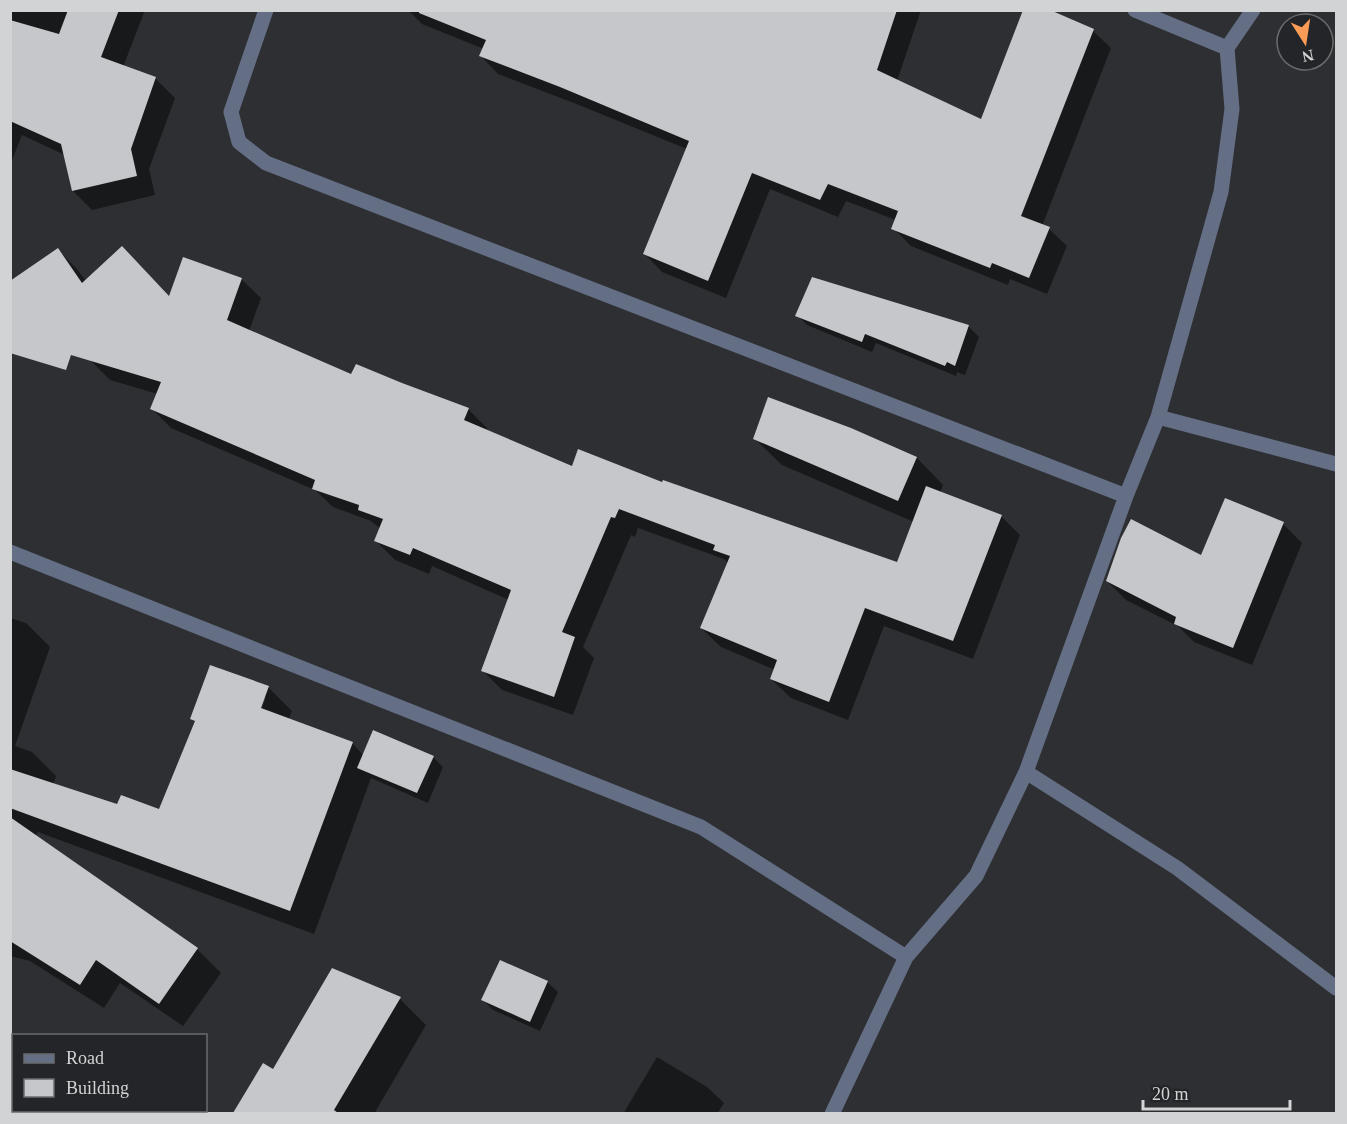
<svg xmlns="http://www.w3.org/2000/svg" width="1347" height="1124" font-family="'Times New Roman',serif">
<rect width="100%" height="100%" fill="#2e2f32"/>
<!-- shadow -->
<path fill="#0007" fill-rule="evenodd" d="M10 10H145L123 67 156 79 175 98 149 169 155 195 92 210 73 191 65 155 22 135 10 165Z
M408 10H921L897 81 982 121 1093 31 1111 48 1042 226 1049 229 1067 246 1047 294 1010 279 1008 285 911 246 893 228 896 220 846 201 838 217 770 189 726 298 662 272 645 254 687 149 579 105 498 74 481 56 484 49 422 24Z
M58 250 77 269 86 281 170 298 241 279 261 298 249 331 352 376 468 409 487 428 486 431 573 468 663 484 897 564 914 522 782 465 755 439 917 458 943 485 940 493 1001 516 1020 535 973 659 884 626 848 720 791 698 771 679 775 670 721 647 701 628 728 563 724 559 638 528 635 537 631 535 583 647 594 658 573 715 502 690 483 671 509 600 432 566 429 574 395 560 376 541 381 529 371 521 333 507 315 490 171 428 152 409 158 394 110 380 90 360Z
M813 279 969 327 979 337 965 375 957 372 956 376 876 343 872 352 807 325 797 315Z
M1283 524 1302 543 1252 665 1194 642 1178 626 1126 600 1107 581 1202 557Z
M10 618 26 623 50 647 15 746 32 752 56 776 53 785 118 806 160 811 196 723 192 719 268 687 292 711 288 720 352 743 364 756 433 757 443 767 428 803 371 778 314 934 38 832 35 836 197 949 221 973 183 1026 120 983 104 1008 30 961 10 956ZM263 698H266L259 715Z
M501 962 547 982 558 992 540 1031 493 1010 483 1000Z
M400 999 426 1025 374 1114H247L239 1106 273 1071Z
M657 1057 707 1087 724 1103 717 1114H623Z
M127 1110H136L141 1114H125Z"/>
<!-- building -->
<path fill="#c6c7cb" d="M68 10H119L101 57 156 77 131 149 137 176 72 191 61 144 10 121V20L59 34Z
M419 10H897L877 70 981 119 1023 10H1050L1094 29 1021 216 1050 227 1029 278 992 263 990 268 891 229 898 211 828 184 820 200 752 173 708 281 643 254 689 141 560 87 479 56 486 40 419 13Z
M122 246 169 296 183 257 242 278 227 320 351 374 356 364 402 383 469 408 464 420 572 466 578 449 662 482 663 480 897 562 926 486 1002 515 953 641 865 608 829 702 770 679 777 660 700 628 730 556 713 550 715 545 619 509 615 518 611 517 562 632 575 637 554 697 481 671 511 590 413 548 410 555 374 541 383 519 358 510 359 505 312 489 315 480 150 409 161 382 71 355 66 370 10 353V281L58 248 82 283Z
M812 277 969 325 955 366 947 362 945 366 865 334 862 342 795 316Z
M768 397 851 428 917 457 898 501 753 439Z
M1225 498 1284 522 1233 648 1174 624 1176 617 1106 581 1121 538 1131 519 1201 555Z
M210 665 269 686 261 708 353 742 290 911 10 808V769L117 804 121 795 159 809 195 721 190 719Z
M373 730 434 756 417 793 357 768Z
M10 817 198 948 159 1004 96 960 80 985 10 941Z
M500 960 548 981 530 1022 481 1000Z
M332 968 401 997 334 1110 338 1113H233L263 1063 273 1069Z"/>
<g fill="none" stroke-linecap="round" stroke-linejoin="round">
<!-- minor -->
<path stroke="#646f86" stroke-width="15" d="M266 10 231 112 239 142 266 163 1126 496
M1135 10 1227 48
M1158 417 1336 464
M10 552 701 827 906 957
M1026 772 1177 868 1336 988
M832 1114 906 957 976 876 1026 772 1126 496 1158 417 1221 192 1232 109 1227 48 1253 10"/>
</g>
<!-- border -->
<rect width="1347" height="1124" fill="none" stroke="#d2d3d4" stroke-width="24"/>
<!-- legend -->
<rect x="12" y="1034" width="195" height="78" fill="#242528" stroke="#6a6b6d" stroke-width="1.5"/>
<rect x="24" y="1054" width="30" height="9" fill="#646f86" stroke="#6a6b6d" stroke-width="1.5"/>
<text x="66" y="1064" font-size="18" fill="#d2d3d4">Road</text>
<rect x="24" y="1079" width="30" height="18" fill="#c6c7cb" stroke="#6a6b6d" stroke-width="1.5"/>
<text x="66" y="1094" font-size="18" fill="#d2d3d4">Building</text>
<!-- north arrow -->
<g transform="translate(1305 42) rotate(168)"><circle r="28" fill="#242528" stroke="#6a6b6d" stroke-width="1.5"/>
<path d="M0-4.5L10 22L0 15L-10 22Z" fill="#fd9c56"/>
<text y="-9" font-size="16" font-weight="bold" text-anchor="middle" fill="#d2d3d4">N</text>
</g>
<!-- scale -->
<path d="M1143 1100v9h147v-9" fill="none" stroke="#d2d3d4" stroke-width="3"/>
<text x="1152" y="1100" font-size="18" fill="#d2d3d4" stroke="#242528" stroke-width="4.5" paint-order="stroke">20 m</text>
</svg>
